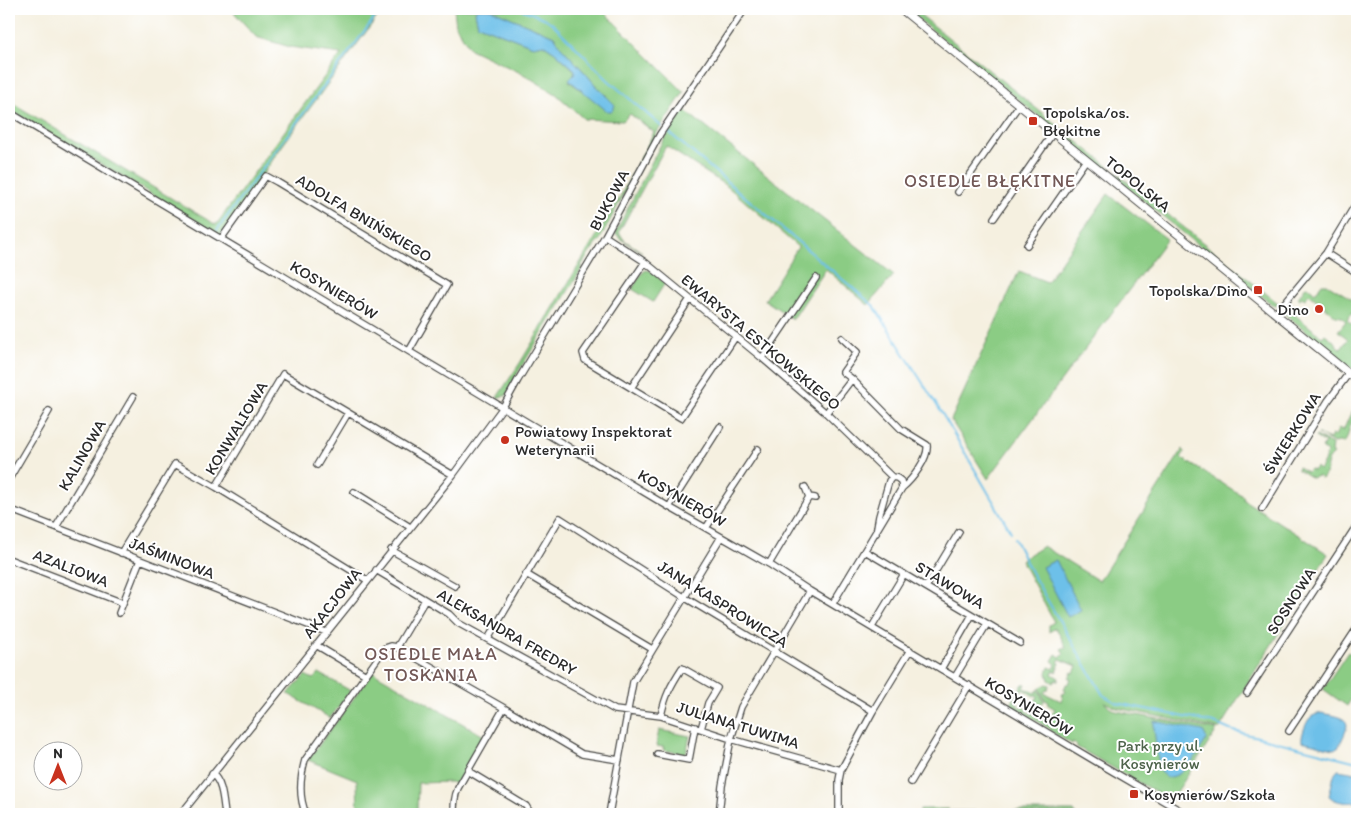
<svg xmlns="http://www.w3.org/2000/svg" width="1366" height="823" font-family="Itim,sans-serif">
<rect width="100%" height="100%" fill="#fff"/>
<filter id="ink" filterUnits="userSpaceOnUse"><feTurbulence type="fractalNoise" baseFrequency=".02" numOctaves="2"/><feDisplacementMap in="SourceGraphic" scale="10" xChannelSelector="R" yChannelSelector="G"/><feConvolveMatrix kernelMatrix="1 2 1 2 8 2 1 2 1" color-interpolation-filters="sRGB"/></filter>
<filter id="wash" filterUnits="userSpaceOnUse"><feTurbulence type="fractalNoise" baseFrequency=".0096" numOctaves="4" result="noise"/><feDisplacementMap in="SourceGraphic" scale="20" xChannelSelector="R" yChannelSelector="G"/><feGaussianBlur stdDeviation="1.12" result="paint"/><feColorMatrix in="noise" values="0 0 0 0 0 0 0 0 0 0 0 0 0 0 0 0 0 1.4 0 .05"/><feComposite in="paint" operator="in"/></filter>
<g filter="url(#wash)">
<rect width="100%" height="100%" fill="#f5f0e0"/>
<!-- green -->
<path fill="#8bcc84" stroke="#5b7c58" d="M231 9H383L282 146 224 232 220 235 9 109V101L216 225 341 54 290 47 256 37Z
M454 9H477L475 12 478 25 533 46 543 44 555 52 575 71 574 75 569 81 598 103 607 96 597 87 587 75 561 47 554 36 490 9H601L684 92 656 134 598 243 597 242 581 266 583 267 517 374 506 396H503L497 398 498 396 520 363 620 197 654 132 630 114 623 121 584 119 556 94 525 75 470 49 456 26Z
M906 9H913L1279 304 1276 306H1274Z
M684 110 894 275 868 305 826 269 793 319 765 300 798 247 728 187 666 146 619 232 624 240 642 252 619 238V236L616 234V231L661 144Z
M1108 194 1167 239 988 479 951 420 1019 271 1047 282Z
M646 270 651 271 665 283 653 302 632 289 642 273Z
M1322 284H1327L1357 302V308L1347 320 1357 329V373L1285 314 1284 313 1292 305 1296 313 1295 315 1322 337 1325 334 1337 344 1336 345 1341 349 1348 339 1338 331 1346 321 1341 317 1336 316 1309 294 1305 299 1302 297 1300 299 1298 298 1306 286H1307L1315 293Z
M1355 409 1357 411V422L1354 420C1347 427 1350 436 1344 443L1339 442 1334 443 1318 434 1330 439 1332 435 1335 436 1339 428 1343 431 1350 415Z
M1316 436 1332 445 1331 452 1334 454C1323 462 1330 470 1322 479L1318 476 1312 478 1297 469 1298 467 1307 472 1310 469 1313 471 1316 467 1319 470 1324 462 1327 452 1322 448 1325 443 1315 437Z
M1183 449 1184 452 1181 458 1243 496 1244 500 1328 554 1219 729 1117 708 1104 702 1110 708 1116 711 1217 730 1171 801 1077 747V745L1073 743 1072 744 1050 731V729L1010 705 1023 684H1026L1024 688 1036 693 1038 689 1044 701 1042 704 1040 703 1039 706 1034 703 1038 696 1035 695 1034 696 1023 689 1018 696H1016L1015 702 1018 704V706L1021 708 1022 706 1027 709 1026 711 1032 714 1033 713 1038 716V718L1044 719 1043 721 1047 723 1055 709 1047 704 1049 702 1045 700 1039 688 1047 684 1050 685 1047 691 1046 690 1044 693 1061 701 1063 697 1061 696 1062 693 1064 694 1066 691 1064 690 1066 684H1068L1071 679 1069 678 1072 672 1074 673 1077 666 1060 659 1058 662 1060 663 1056 672 1054 671 1052 674 1059 678 1058 680H1055L1054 683 1049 680 1047 673 1049 667 1054 669 1056 664 1052 661 1056 654 1060 657 1064 653 1061 649 1066 647 1056 628 1049 632V625L1054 622 1021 560 1043 546 1099 581Z
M1348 652 1357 658V690L1347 706 1323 689Z
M373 672 484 736 456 784 451 782 418 783 417 814H358L357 780 308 760Z
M319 673 351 691 330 718 288 694 305 675 313 679Z
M659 730 690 736 686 754 663 750 664 747 656 746Z
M920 809H949V811H1074L1076 814H920Z"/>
<!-- water -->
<path fill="#6dc0e9" stroke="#4c768a" d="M477 9H490L554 36 561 47 587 75 597 87 615 105 612 111H607L569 80 574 75 575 70 555 52 543 44 533 46 478 25 475 12Z
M1056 560 1081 610 1068 617 1042 567Z
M1321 713C1353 719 1351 721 1338 748L1333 749 1302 741C1301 736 1306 722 1310 718 1313 715 1318 714 1321 713Z
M1154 721 1203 731 1207 739C1198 752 1185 779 1166 777L1160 772 1154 730Z
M1338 770 1357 773V802C1348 803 1336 803 1329 796L1334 775Z"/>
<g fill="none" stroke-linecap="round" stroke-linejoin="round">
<!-- stream -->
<path stroke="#6dc0e9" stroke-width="2" d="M521 9 546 19 554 25 608 80 662 127
M666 130 874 306 943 415 1011 532
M217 230 381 9
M1014 538 1031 572 1103 695 1117 703 1214 723 1230 730 1357 762"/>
</g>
</g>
<g filter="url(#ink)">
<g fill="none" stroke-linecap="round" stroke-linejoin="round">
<defs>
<path id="minor" d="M9 112 669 507 769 564 810 591 1095 761 1186 814
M958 192 1019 105
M994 218 1053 133
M605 236 645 262 762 358 826 413 892 477
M221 239 266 176 277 182 447 285 409 351
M1027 245 1086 160
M1326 253 1357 273
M645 262 583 353 585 360 681 418 736 336
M1276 313 1326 253 1357 202
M842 338 857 352 843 372 852 379
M762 358 816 278
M631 388 690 299
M826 413 852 379 901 429 927 445C929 458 912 480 902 488
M317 465 348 413
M9 479 49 411
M805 487 809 497 815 498
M354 492 410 527
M669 507 720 427
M9 509 326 632
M1262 509 1328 401 1349 373
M56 527 133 397
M706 528 758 449
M391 550 455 586
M865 551 1020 643
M121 553 175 464 216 487
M9 559 123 603
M769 564 809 497
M376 570 449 614 458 623 615 710 661 716 731 739 841 770
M526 574 652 649
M367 580 216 487 283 374 453 475
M926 587 959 532
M833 603 902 488 901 481 897 478 892 477 889 481 879 516 876 533
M119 613 140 560
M872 627 904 574
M488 639 560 518 684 597 873 711
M316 645 366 675
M397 647 504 708
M941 669 972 615
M955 677 987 624
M1247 693 1357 525
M661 716C665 696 671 685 682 668L717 688 708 703 701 729
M1289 731 1357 628
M657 754 689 760 695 727
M468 771 526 806 531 814
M212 774C223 782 223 802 225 814
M911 782 969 685
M181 814 453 475 503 407 518 380 605 236 660 134 745 9
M297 814 304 812
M306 814C298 796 300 778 305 760L385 648 391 646 397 647 425 600
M454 814C454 805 454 797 458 788L504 708 582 754 619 760
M609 814 633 682 721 537
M719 814 722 786 731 739 741 707 810 591
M839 814V780L841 770 873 711 910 650"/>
<path id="tertiary" d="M901 9 1357 380"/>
</defs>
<!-- minor casing -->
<use href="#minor" stroke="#494946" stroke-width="8"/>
<!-- tertiary casing -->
<use href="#tertiary" stroke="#494946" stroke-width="9"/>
<!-- minor -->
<use href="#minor" stroke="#fff" stroke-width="5.5"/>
<!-- tertiary -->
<use href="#tertiary" stroke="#fff" stroke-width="7"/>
</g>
</g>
<!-- markers -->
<g fill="#c8321e" stroke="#fff" stroke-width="2">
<rect x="1028" y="116" width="10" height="10" rx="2.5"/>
<rect x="1253" y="285" width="10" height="10" rx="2.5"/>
<circle cx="1319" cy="309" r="5"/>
<circle cx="505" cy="440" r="5"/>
<rect x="1129" y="789" width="10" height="10" rx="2.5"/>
</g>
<g text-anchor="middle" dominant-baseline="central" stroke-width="4" stroke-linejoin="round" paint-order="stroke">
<!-- poi labels -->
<g font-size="16" fill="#2b2b2b" stroke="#fff" text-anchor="start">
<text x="1043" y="112">Topolska/os.<tspan x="1043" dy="18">Błękitne</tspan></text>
<text x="1248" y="290" text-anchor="end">Topolska/Dino</text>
<text x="1309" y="309" text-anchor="end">Dino</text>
<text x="515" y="431">Powiatowy Inspektorat<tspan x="515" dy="18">Weterynarii</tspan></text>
<text x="1144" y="794">Kosynierów/Szkoła</text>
</g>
<!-- street labels -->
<g font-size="16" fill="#2b2b2b" stroke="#fff">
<text transform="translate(1138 184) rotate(39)">TOPOLSKA</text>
<text transform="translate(609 200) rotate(-62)">BUKOWA</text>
<text transform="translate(364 218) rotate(31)">ADOLFA BNIŃSKIEGO</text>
<text transform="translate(334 290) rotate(31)">KOSYNIERÓW</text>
<text transform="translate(761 342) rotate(40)">EWARYSTA ESTKOWSKIEGO</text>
<text transform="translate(236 428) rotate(-59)">KONWALIOWA</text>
<text transform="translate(1292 433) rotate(-58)">ŚWIERKOWA</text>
<text transform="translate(82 455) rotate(-60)">KALINOWA</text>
<text transform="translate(682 498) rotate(30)">KOSYNIERÓW</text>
<text transform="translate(172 558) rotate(21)">JAŚMINOWA</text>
<text transform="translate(71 568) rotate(21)">AZALIOWA</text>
<text transform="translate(950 585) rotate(31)">STAWOWA</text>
<text transform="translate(1291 601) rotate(-57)">SOSNOWA</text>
<text transform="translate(332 603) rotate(-52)">AKACJOWA</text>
<text transform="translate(723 604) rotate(32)">JANA KASPROWICZA</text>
<text transform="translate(507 632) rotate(30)">ALEKSANDRA FREDRY</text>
<text transform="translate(1029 706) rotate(31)">KOSYNIERÓW</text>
<text transform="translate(738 725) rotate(17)">JULIANA TUWIMA</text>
</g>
<!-- park labels -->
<g font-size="16" fill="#4d634a" stroke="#fff">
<text x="1160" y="745">Park przy ul.<tspan x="1160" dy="18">Kosynierów</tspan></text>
</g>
<!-- neighbourhood labels -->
<g font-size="18" letter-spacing="1" fill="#725856" stroke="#fff">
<text x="990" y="181">OSIEDLE BŁĘKITNE</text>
<text x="431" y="654">OSIEDLE MAŁA<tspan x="431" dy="21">TOSKANIA</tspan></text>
</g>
</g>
<!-- margin -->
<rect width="1366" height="823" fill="none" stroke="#fff" stroke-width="30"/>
<!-- north arrow -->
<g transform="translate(58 766)"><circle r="24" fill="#ffffff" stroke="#aaaaaa"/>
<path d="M0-4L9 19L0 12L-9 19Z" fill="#c8321e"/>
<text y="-8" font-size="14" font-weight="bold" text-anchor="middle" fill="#2b2b2b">N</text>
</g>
</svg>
